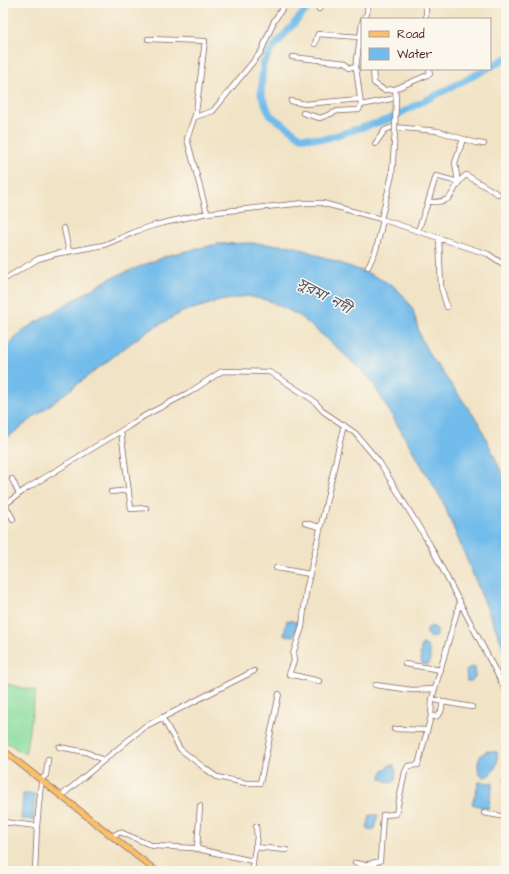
<svg xmlns="http://www.w3.org/2000/svg" width="509" height="874" font-family="'Architects Daughter','Noto Sans Bengali',sans-serif">
<rect width="100%" height="100%" fill="#fbf7ec"/>
<filter id="ink" filterUnits="userSpaceOnUse"><feTurbulence type="fractalNoise" baseFrequency=".025" numOctaves="2"/><feDisplacementMap in="SourceGraphic" scale="8" xChannelSelector="R" yChannelSelector="G"/><feConvolveMatrix kernelMatrix="1 2 1 2 8 2 1 2 1" color-interpolation-filters="sRGB"/></filter>
<filter id="wash" filterUnits="userSpaceOnUse"><feTurbulence type="fractalNoise" baseFrequency=".012" numOctaves="4" result="noise"/><feDisplacementMap in="SourceGraphic" scale="16" xChannelSelector="R" yChannelSelector="G"/><feGaussianBlur stdDeviation="0.9" result="paint"/><feColorMatrix in="noise" values="0 0 0 0 0 0 0 0 0 0 0 0 0 0 0 0 0 1.4 0 .05"/><feComposite in="paint" operator="in"/></filter>
<g filter="url(#wash)">
<rect width="100%" height="100%" fill="#f1e3c5"/>
<!-- green -->
<path fill="#88dc9e" stroke="#697e64" d="M3 683 36 691 25 754 3 740Z"/>
<!-- water -->
<path fill="#72bceb" stroke="#5e6e8b" d="M251 243 293 246 370 274 392 285 404 296 413 310 421 339 429 354 479 423 506 482V654L442 500 369 377 326 338 298 315 270 301 247 296 220 301 182 312 143 334 3 441V351L23 330 111 278 169 255 218 244Z
M287 620 297 622 294 636 284 635Z
M426.5 632a5.5 5.5 0 1 1 11 0a5.5 5.5 0 1 1-11 0Z
M422 644 426 645C431 650 431 659 428 665L422 664 420 654Z
M470 667 475 668V677L471 681H467L466 671Z
M487 751 497 752C499 763 495 774 484 777L479 773C477 764 477 755 487 751Z
M390 765H394L396 772 395 781 391 783 381 779C381 772 384 769 390 765Z
M479 782 493 783 488 809 472 804Z
M23 794H35L33 820 21 819Z
M370 815H378L374 830 367 829Z"/>
<g fill="none" stroke-linecap="round" stroke-linejoin="round">
<!-- river -->
<path stroke="#72bceb" stroke-width="7" d="M312 3 272 49 263 64 261 94 270 115 301 137 324 139 387 120 487 69
M490 67 506 58"/>
</g>
</g>
<g filter="url(#ink)">
<g fill="none" stroke-linecap="round" stroke-linejoin="round">
<defs>
<path id="minor" d="M319 9 323 3
M363 19 367 14 368 3
M426 19V3
M362 23 356 67 361 105 396 98 395 89 430 74 429 69
M148 39 205 41 196 112 187 139 207 213
M315 44 318 34 360 37
M292 57 346 63 350 67H356
M373 69 374 83 384 90 395 89
M291 101 305 104 360 99
M303 113 320 118 338 111 359 110 361 105
M195 117 213 111 261 52 274 21 286 3
M375 144 385 130 393 127 438 131 476 143 484 144
M458 182 455 163 463 139
M428 202 436 176 458 182
M381 219 392 175 395 130
M64 228 69 252
M418 231 428 202C460 203 447 190 466 175L498 194
M439 238 441 287 447 307
M368 267 376 250 383 220
M3 280 38 259 55 254 104 245 137 231 155 225 207 213 304 203H322L381 219 488 254 506 266
M121 431 131 509 146 508
M12 479 19 494
M111 492 129 490
M3 506 26 489 129 426 144 416 190 392 222 371 269 372 278 377 313 400 324 412 355 433 380 463 430 545 506 691
M3 507 7 508 13 519
M305 523 320 527
M276 568 310 574
M405 664 441 670
M319 681 289 674 294 661 293 654 302 627 306 591 344 424
M375 685 412 690 435 689
M443 702 472 707
M431 716 432 699
M162 717 180 749 207 770 217 777 246 783H260L279 694
M394 729 427 730
M59 747 86 752 103 760
M41 780 46 775 48 759
M504 782H506
M61 796 144 727 254 671
M484 813 506 817
M3 822 37 826
M112 836 120 832 153 846 193 848 253 861V871
M255 847 286 850
M197 849 200 806
M253 861 257 837 256 826
M355 863 365 865
M372 863 377 869
M35 871 37 826 41 783
M363 871 365 865 380 861 383 815 396 814 405 772 408 766 418 765 431 716 436 717 441 712 443 702 432 699 460 601"/>
<path id="major" d="M3 750 156 871"/>
</defs>
<!-- minor casing -->
<use href="#minor" stroke="#846461" stroke-width="6"/>
<!-- major casing -->
<use href="#major" stroke="#846461" stroke-width="7"/>
<!-- minor -->
<use href="#minor" stroke="#fff" stroke-width="4.5"/>
<!-- major -->
<use href="#major" stroke="#f8bf6c" stroke-width="5.5"/>
<defs>
<path id="minor-bridge" d="M395 130 396 98"/>
</defs>
<!-- minor-bridge casing -->
<use href="#minor-bridge" stroke="#846461" stroke-width="6" stroke-linecap="butt"/>
<!-- minor-bridge -->
<use href="#minor-bridge" stroke="#fff" stroke-width="4.5"/>
</g>
</g>
<g text-anchor="middle" dominant-baseline="central" stroke-width="3" stroke-linejoin="round" paint-order="stroke">
<!-- water labels -->
<g font-size="15" font-style="italic" fill="#58566e" stroke="#fbf7ec">
<text transform="translate(324 296) rotate(28)">সুরমা নদী</text>
</g>
</g>
<!-- margin -->
<rect width="509" height="874" fill="none" stroke="#fbf7ec" stroke-width="16"/>
<!-- legend -->
<rect x="361" y="18" width="130" height="52" fill="#fbf7ec" stroke="#b4a19f"/>
<rect x="369" y="31" width="20" height="6" fill="#f8bf6c" stroke="#b4a19f"/>
<text x="397" y="38" font-size="12" fill="#4a1f2b">Road</text>
<rect x="369" y="48" width="20" height="12" fill="#72bceb" stroke="#b4a19f"/>
<text x="397" y="58" font-size="12" fill="#4a1f2b">Water</text>
</svg>
